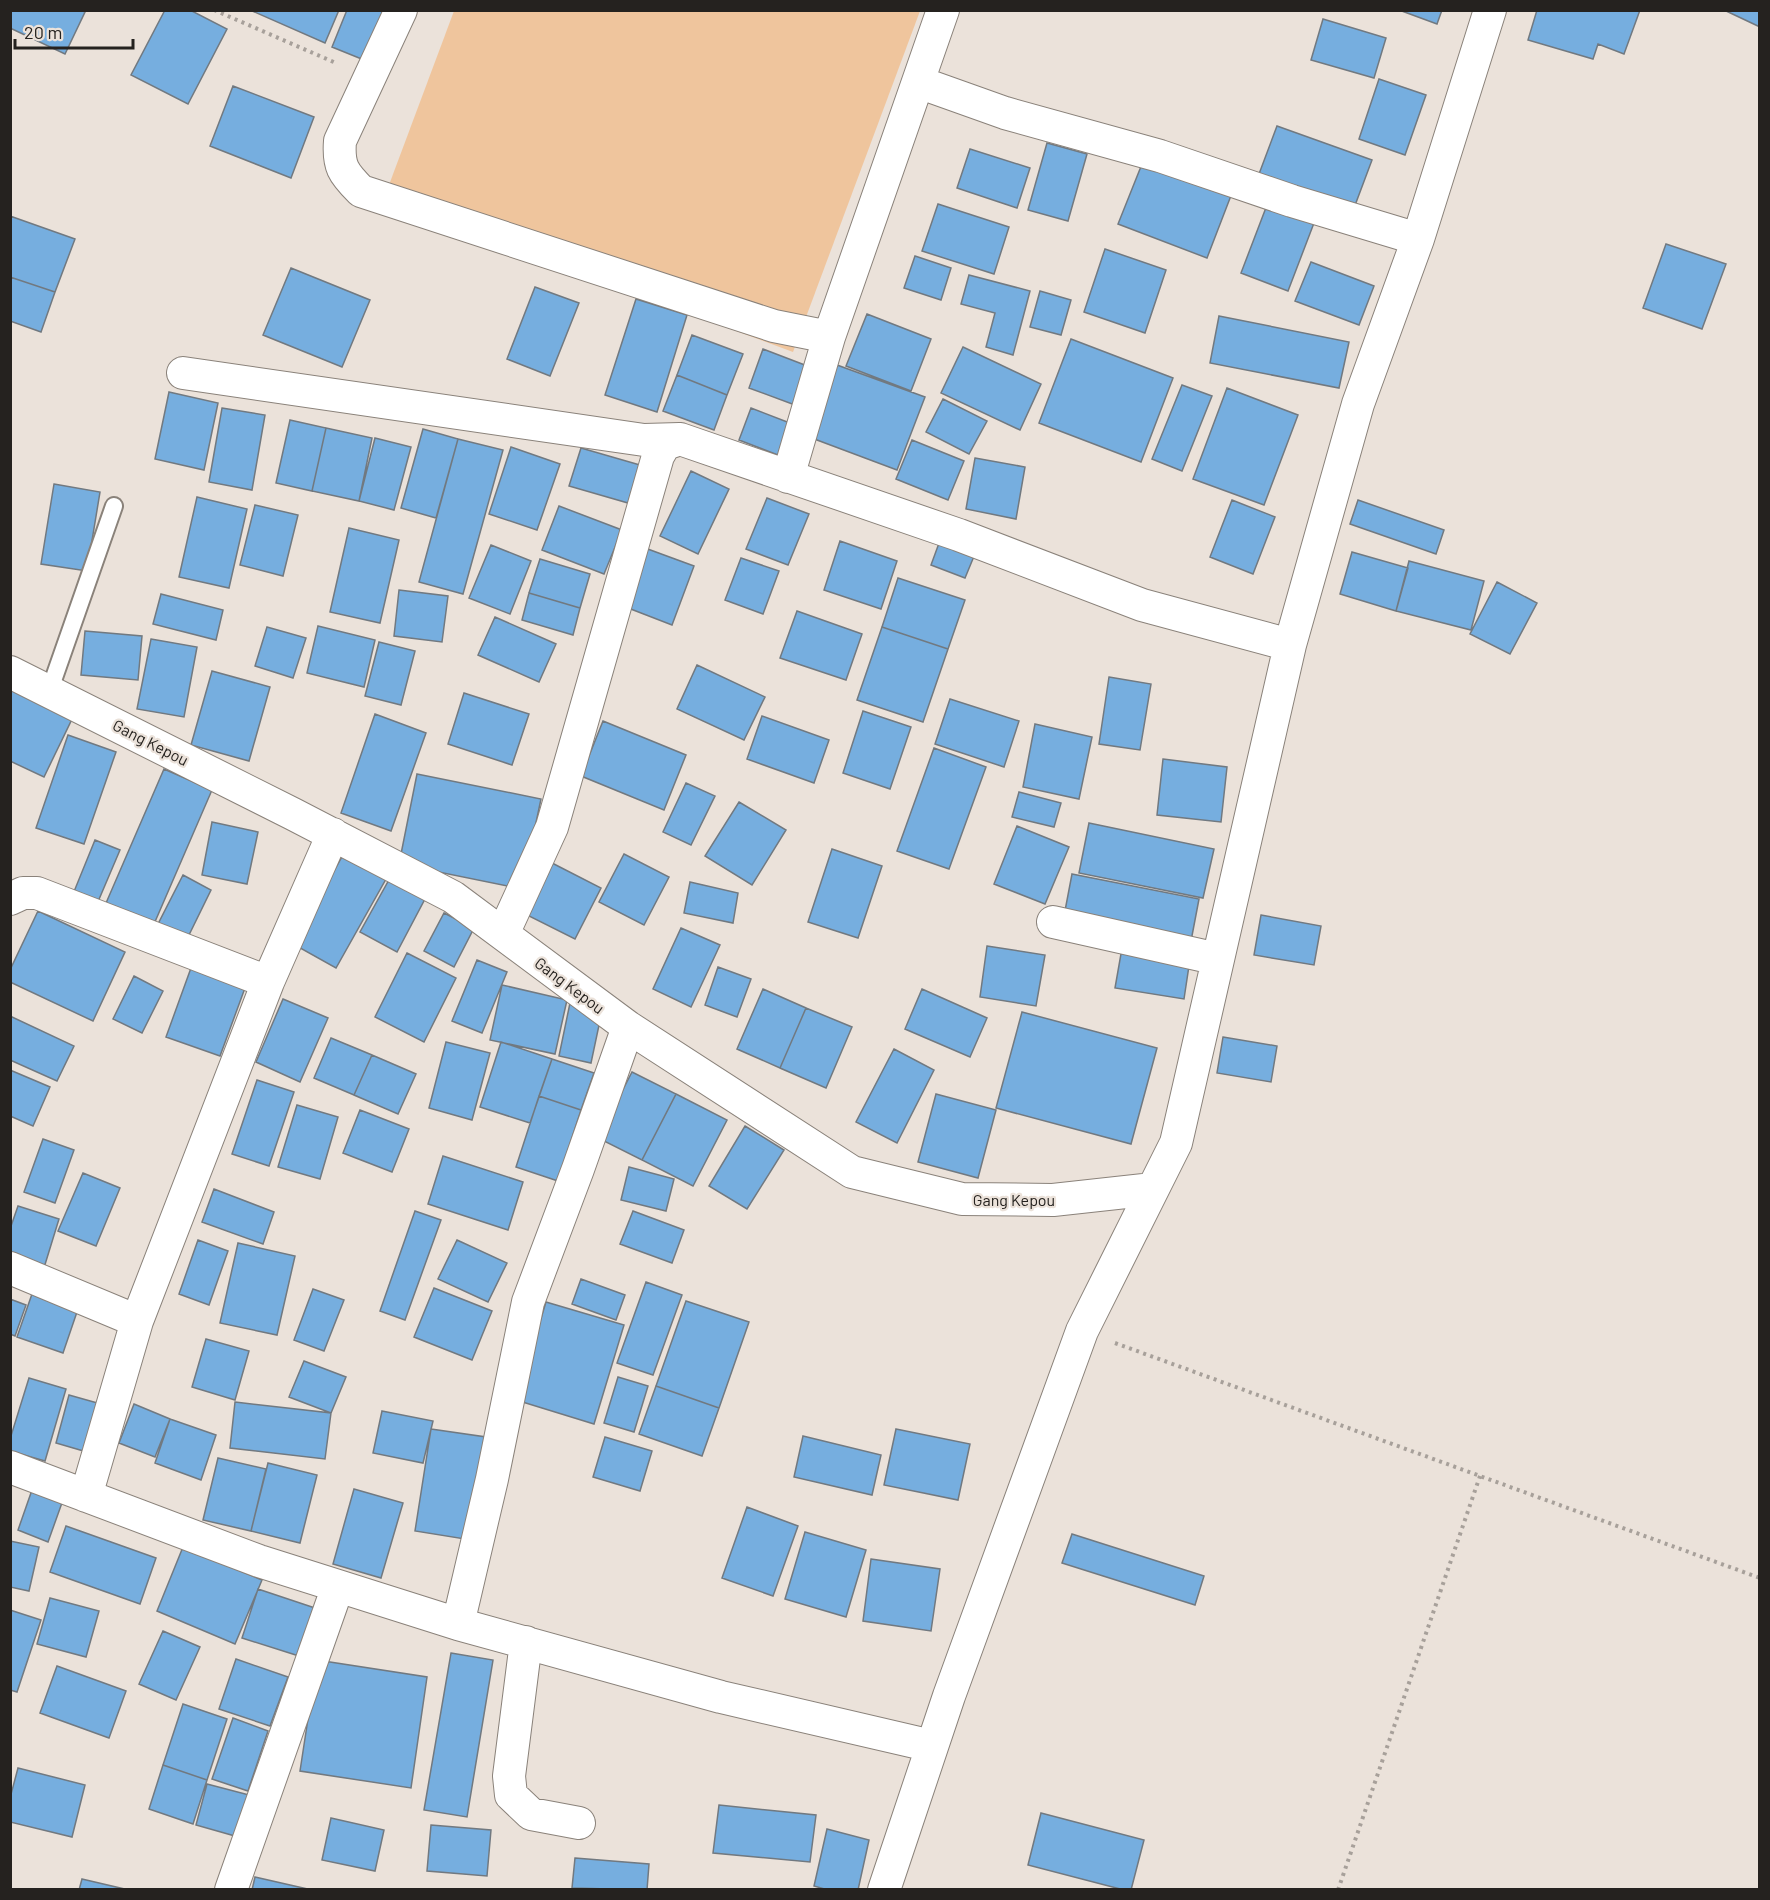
<svg xmlns="http://www.w3.org/2000/svg" width="1770" height="1900" font-family="Barlow,sans-serif">
<rect width="100%" height="100%" fill="#ebe2da"/>
<!-- green -->
<path fill="#efc59d" d="M454 11H920L793 352 383 201Z"/>
<!-- building -->
<path fill="#76aedf" stroke="#717980" stroke-width="1.5" d="M10 10H81L85 12 65 54 10 28Z
M165 10H190L227 29 188 104 131 75Z
M250 10H339L325 43Z
M347 10H390L369 62 332 47Z
M1399 10H1442L1437 24Z
M1537 10H1640L1624 54 1598 44 1593 59 1528 40Z
M1724 10H1760V27Z
M1323 19 1386 38 1374 78 1311 60Z
M1379 79 1426 95 1405 155 1359 139Z
M233 86 314 117 291 178 210 146Z
M1277 126 1372 160 1354 208 1259 174Z
M1047 143 1087 154 1068 221 1028 210Z
M970 149 1030 168 1017 208 957 188Z
M1144 159 1232 193 1207 258 1118 224Z
M938 204 1009 227 994 274 922 251Z
M1267 205 1314 223 1288 291 1241 273Z
M10 216 75 239 55 292 10 277Z
M1666 244 1726 264 1702 329 1643 308Z
M1105 249 1166 270 1145 333 1084 312Z
M915 256 951 268 941 300 904 288Z
M1311 262 1374 286 1359 325 1295 301Z
M291 268 370 300 342 367 263 335Z
M969 275 1030 291 1013 355 986 347 995 313 961 304Z
M10 277 55 292 41 332 10 321Z
M535 287 579 303 550 376 507 359Z
M1040 291 1071 300 1061 335 1030 327Z
M636 299 687 315 657 412 605 395Z
M867 314 931 339 911 391 846 366Z
M1219 316 1349 342 1339 388 1210 363Z
M692 335 743 354 727 395 677 375Z
M1071 339 1173 378 1141 462 1039 423Z
M963 347 1041 384 1020 430 941 393Z
M763 349 810 367 795 405 749 388Z
M837 365 925 397 897 470 809 437Z
M677 375 727 395 714 430 663 411Z
M1182 385 1212 396 1182 471 1152 459Z
M1227 388 1298 415 1264 505 1193 479Z
M169 392 218 403 204 470 155 459Z
M943 399 987 421 969 454 926 432Z
M222 408 265 415 252 490 209 482Z
M751 408 795 425 783 457 739 440Z
M290 420 326 428 312 491 276 483Z
M326 428 372 438 359 501 312 491Z
M423 429 458 439 436 518 401 508Z
M375 438 411 447 394 510 359 501Z
M458 439 503 450 463 594 419 582Z
M912 440 964 461 948 500 896 479Z
M511 447 560 464 537 530 489 514Z
M581 448 640 465 628 503 569 486Z
M975 458 1025 467 1016 519 966 509Z
M691 471 729 489 698 554 660 536Z
M54 484 100 492 87 571 41 564Z
M197 497 247 509 229 588 179 577Z
M767 498 809 514 788 565 746 549Z
M1232 500 1275 517 1253 574 1210 557Z
M1358 500 1444 530 1436 554 1350 524Z
M255 505 298 515 283 576 240 565Z
M559 506 622 530 604 574 542 550Z
M349 528 399 540 380 623 330 612Z
M942 535 977 549 965 578 931 565Z
M840 541 897 561 881 609 824 590Z
M491 545 531 561 510 614 469 598Z
M645 548 694 566 672 625 623 606Z
M1352 552 1408 568 1396 611 1340 594Z
M741 558 779 571 763 614 725 600Z
M540 559 590 574 580 608 529 593Z
M1409 561 1484 581 1471 630 1396 611Z
M898 578 965 600 948 649 882 627Z
M1497 582 1537 603 1510 654 1470 634Z
M399 590 448 596 442 642 394 636Z
M529 593 580 608 573 635 522 620Z
M161 594 223 610 216 640 153 624Z
M797 611 862 634 846 680 780 658Z
M495 617 556 644 539 682 478 655Z
M318 626 375 640 364 687 307 673Z
M267 627 306 638 293 678 255 666Z
M882 627 948 649 923 722 857 700Z
M85 631 142 636 138 680 81 675Z
M151 639 197 647 184 717 137 709Z
M379 642 415 651 401 705 365 696Z
M697 665 765 697 744 740 677 709Z
M212 671 270 687 249 761 191 745Z
M1109 677 1151 684 1140 750 1099 744Z
M10 688 73 717 44 777 10 761Z
M464 693 529 714 512 765 448 744Z
M950 699 1019 721 1004 767 935 744Z
M863 711 911 727 890 789 843 773Z
M375 714 426 733 391 831 341 813Z
M762 716 829 740 814 783 747 759Z
M603 721 686 755 664 810 581 776Z
M1035 724 1092 737 1079 799 1023 787Z
M68 735 116 752 84 844 36 828Z
M934 748 986 767 949 869 897 851Z
M1163 759 1227 767 1221 822 1157 815Z
M164 769 212 790 151 931 103 910Z
M417 774 541 799 522 889 399 864Z
M686 783 715 796 691 845 663 832Z
M1019 792 1061 803 1054 827 1012 817Z
M739 802 786 830 752 885 705 856Z
M212 822 258 832 247 884 202 875Z
M1089 823 1214 849 1203 898 1079 873Z
M1017 826 1069 847 1045 904 994 884Z
M95 840 120 850 97 904 73 894Z
M832 849 882 866 858 938 808 922Z
M624 854 669 877 644 925 599 902Z
M343 855 386 879 336 968 293 944Z
M552 863 601 888 575 939 525 914Z
M1072 874 1199 899 1191 941 1064 916Z
M183 875 211 890 187 939 158 924Z
M390 878 426 897 397 952 360 932Z
M690 882 738 893 733 923 684 913Z
M38 911 125 952 93 1021 10 982V970Z
M444 913 474 928 454 967 424 951Z
M1261 915 1321 926 1314 965 1254 955Z
M681 928 720 945 691 1007 653 989Z
M987 946 1045 955 1036 1006 980 997Z
M1122 948 1190 959 1184 999 1115 988Z
M407 953 456 978 424 1042 375 1017Z
M477 960 507 972 482 1033 452 1021Z
M718 967 751 979 737 1017 705 1005Z
M191 968 245 988 220 1056 166 1037Z
M134 976 163 991 142 1033 113 1019Z
M502 985 567 1000 555 1054 490 1040Z
M763 989 806 1008 780 1068 737 1049Z
M922 989 987 1018 970 1057 905 1029Z
M283 999 328 1018 300 1082 256 1062Z
M570 1003 602 1011 591 1063 559 1056Z
M806 1008 852 1027 826 1088 780 1068Z
M1022 1012 1157 1048 1131 1144 996 1108Z
M10 1016 74 1046 57 1081 10 1060Z
M1223 1037 1277 1046 1271 1082 1217 1073Z
M331 1038 372 1055 354 1095 314 1078Z
M446 1042 490 1053 472 1120 429 1108Z
M501 1042 552 1059 530 1123 480 1107Z
M894 1049 934 1070 897 1143 856 1122Z
M372 1055 416 1074 398 1114 354 1095Z
M552 1059 594 1073 581 1110 539 1096Z
M10 1070 50 1087 33 1126 10 1116Z
M632 1072 676 1094 642 1160 598 1138Z
M257 1080 294 1092 269 1166 232 1154Z
M676 1094 727 1120 693 1186 642 1160Z
M936 1094 996 1110 978 1178 918 1162Z
M539 1096 581 1110 558 1181 516 1167Z
M297 1105 338 1117 320 1179 278 1167Z
M360 1110 409 1129 392 1172 343 1153Z
M745 1126 784 1150 747 1209 709 1186Z
M43 1139 74 1150 55 1203 24 1192Z
M443 1156 523 1182 508 1230 428 1204Z
M629 1167 674 1179 666 1211 621 1200Z
M83 1173 120 1188 96 1246 58 1231Z
M214 1189 274 1212 263 1244 202 1222Z
M18 1206 59 1219 43 1271 10 1261V1229Z
M415 1211 441 1220 405 1320 380 1311Z
M633 1211 684 1230 672 1263 620 1244Z
M198 1240 228 1251 209 1305 179 1294Z
M457 1240 507 1263 488 1302 438 1279Z
M238 1243 295 1256 277 1335 220 1323Z
M581 1279 625 1295 616 1320 572 1304Z
M646 1282 682 1295 653 1375 617 1363Z
M434 1288 492 1311 472 1360 414 1337Z
M313 1289 344 1300 324 1351 294 1340Z
M32 1294 78 1309 63 1353 17 1337Z
M10 1299 26 1305 15 1336 10 1334Z
M686 1301 749 1322 719 1408 656 1386Z
M546 1302 624 1325 594 1424 516 1400Z
M206 1339 249 1351 235 1400 192 1387Z
M304 1361 346 1377 331 1413 289 1397Z
M618 1377 648 1386 634 1432 604 1423Z
M29 1378 66 1389 45 1461 10 1451V1439Z
M656 1386 719 1408 702 1456 639 1434Z
M69 1395 101 1404 87 1452 56 1443Z
M235 1402 331 1413 325 1459 230 1448Z
M134 1404 170 1419 155 1457 119 1443Z
M382 1411 433 1421 423 1463 373 1453Z
M170 1419 216 1435 201 1480 155 1463Z
M431 1429 486 1437 471 1540 415 1531Z
M896 1429 970 1444 958 1500 884 1485Z
M803 1436 881 1455 872 1495 794 1477Z
M605 1437 652 1451 640 1491 593 1477Z
M218 1458 266 1469 251 1531 203 1520Z
M268 1463 317 1475 300 1543 251 1531Z
M354 1489 403 1503 381 1578 333 1564Z
M32 1490 63 1500 48 1542 18 1530Z
M747 1507 798 1526 773 1596 722 1578Z
M66 1526 156 1558 140 1604 50 1572Z
M805 1532 866 1550 846 1617 785 1599Z
M1072 1534 1204 1576 1195 1605 1062 1563Z
M10 1541 39 1547 29 1591 10 1587Z
M183 1547 262 1580 235 1644 157 1611Z
M871 1559 940 1569 931 1631 863 1621Z
M258 1589 315 1608 299 1656 242 1638Z
M50 1598 99 1611 86 1657 37 1644Z
M10 1610 41 1620 17 1692 10 1690Z
M163 1631 200 1647 176 1700 139 1684Z
M451 1653 493 1660 467 1817 424 1810Z
M236 1659 288 1677 270 1726 219 1709Z
M317 1660 427 1677 411 1788 300 1771Z
M57 1666 126 1691 109 1738 40 1713Z
M183 1704 227 1719 207 1780 163 1765Z
M233 1718 268 1731 248 1791 212 1779Z
M163 1765 207 1780 193 1824 149 1809Z
M18 1768 85 1785 72 1837 10 1822V1798Z
M207 1784 253 1796 242 1838 196 1825Z
M719 1805 816 1815 810 1862 713 1853Z
M1041 1813 1144 1840 1131 1890H1124L1028 1865Z
M331 1818 384 1830 375 1871 322 1860Z
M431 1825 491 1830 487 1876 427 1871Z
M827 1829 869 1840 858 1890H828L814 1886Z
M575 1858 649 1864 647 1890 572 1888Z
M255 1877 312 1890H252Z
M82 1879 129 1890H79Z"/>
<g fill="none" stroke-linecap="round" stroke-linejoin="round">
<defs>
<path id="service" d="M49 692 114 506"/>
<path id="minor" d="M401 10 340 141C338 166 343 173 361 191L774 326 829 337 943 10
M918 82 1005 113 1160 156 1292 201 1418 239
M183 373 644 440 680 439 959 535 1142 605 1290 645
M788 477 829 337
M10 672 293 814 453 897 628 1027 852 1172 962 1199 1053 1200 1153 1189
M10 899 23 893H37L268 982
M1053 922 1218 959
M503 934 552 827 658 456 665 444 680 439
M10 1268 137 1321
M10 1467 259 1561 458 1624 721 1697 932 1746
M86 1496 137 1321 268 982 333 834
M458 1624 492 1479 528 1302 578 1169 628 1027
M526 1642 509 1776 511 1795 531 1814 579 1823
M231 1890 338 1586
M884 1890 949 1696 1082 1331 1176 1143 1290 645 1358 404 1418 239 1490 10"/>
</defs>
<!-- service casing -->
<use href="#service" stroke="#8a827a" stroke-width="20"/>
<!-- minor casing -->
<use href="#minor" stroke="#8a827a" stroke-width="34"/>
<!-- path -->
<path stroke="#a7a09a" stroke-width="4" stroke-dasharray="3 4.5" stroke-linecap="butt" d="M214 10 336 63
M1115 1343 1760 1578
M1338 1890 1480 1476"/>
<!-- service -->
<use href="#service" stroke="#fff" stroke-width="16"/>
<!-- minor -->
<use href="#minor" stroke="#fff" stroke-width="32"/>
</g>
<g text-anchor="middle" dominant-baseline="central" stroke-width="4.5" stroke-linejoin="round" paint-order="stroke">
<!-- street labels -->
<g font-size="16" fill="#25221f" stroke="#ebe2da">
<text transform="translate(151 742) rotate(27)">Gang Kepou</text>
<text transform="translate(570 985) rotate(37)">Gang Kepou</text>
<text x="1014" y="1199">Gang Kepou</text>
</g>
</g>
<!-- border -->
<rect width="1770" height="1900" fill="none" stroke="#25221f" stroke-width="24"/>
<!-- scale -->
<path d="M15 39v9h118v-9" fill="none" stroke="#25221f" stroke-width="3"/>
<text x="24" y="39" font-size="18" fill="#25221f" stroke="#ebe2da" stroke-width="4.5" paint-order="stroke">20 m</text>
</svg>
